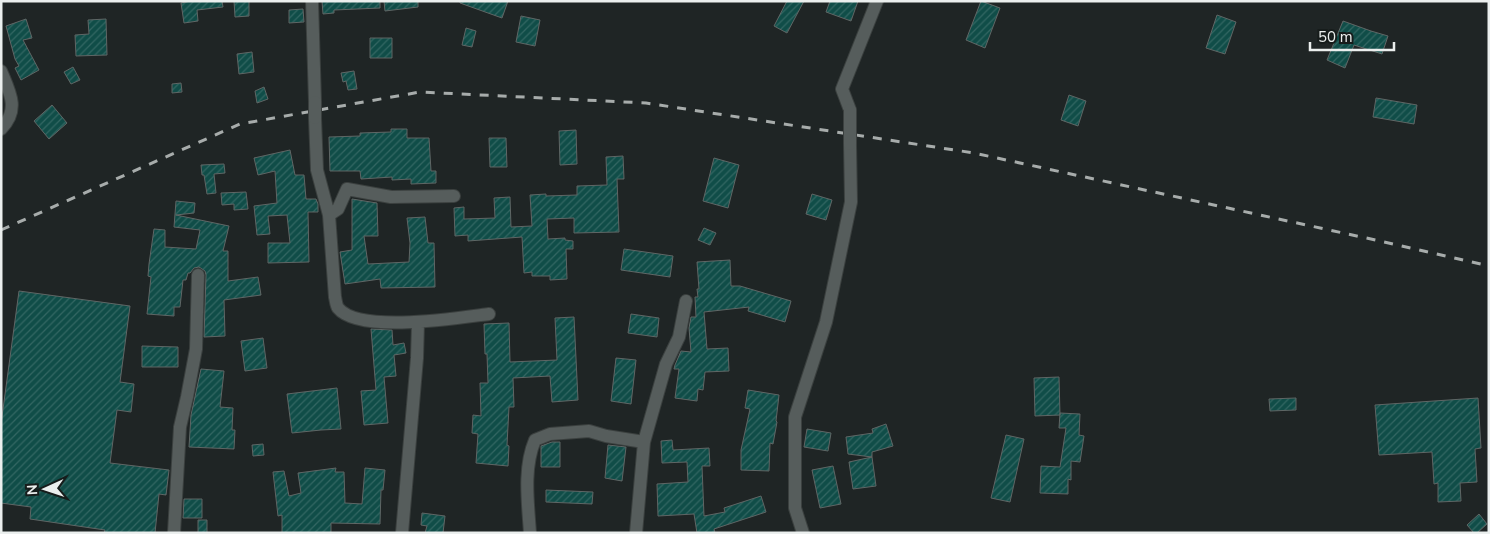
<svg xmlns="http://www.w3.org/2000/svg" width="1490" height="534" font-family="'Nunito Sans',sans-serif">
<defs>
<pattern id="building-hatch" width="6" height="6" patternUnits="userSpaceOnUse" patternTransform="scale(1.25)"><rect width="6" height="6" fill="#104d48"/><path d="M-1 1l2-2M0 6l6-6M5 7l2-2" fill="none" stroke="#336763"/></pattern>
</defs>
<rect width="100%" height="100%" fill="#1f2525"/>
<!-- building -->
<path fill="url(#building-hatch)" stroke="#5f6665" d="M191 1H222L223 7 197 10 198 21 184 23 181 3Z
M234 1H249V16L235 17Z
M322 1H380V8L334 10V13L323 14Z
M384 1H418V7L385 11Z
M460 1H508L502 18 460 3Z
M787 1H804L787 33 774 26Z
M830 1H858L851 21 826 12Z
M981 1 1000 8 985 48 966 40Z
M303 9 304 22 289 23V10Z
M1217 15 1236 22 1225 54 1206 48Z
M521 16 540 20 535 46 516 42Z
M26 19 32 38 23 40 39 70 21 80 15 68 19 66 15 59 6 26Z
M106 19 107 55 76 56 75 35 89 34 88 20Z
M1343 21 1371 31 1388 36 1382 54 1354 45 1345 68 1327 60Z
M466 28 476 31 472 47 462 45Z
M370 38H392V58H370Z
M252 52 254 72 239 74 237 54Z
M73 67 80 80 71 84 64 72Z
M354 71 357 89 348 90 346 81 343 82 341 73Z
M181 83 182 92 172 93V84Z
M264 87 268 99 257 103 255 91Z
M1069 95 1086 101 1078 126 1061 120Z
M1376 98 1417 105 1414 124 1373 117Z
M52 105 67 123 49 139 34 121Z
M391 129H407V138H429L431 171H436V183L411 184V179L392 180V177L361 179 360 171H330L329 137 360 136V133L391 132Z
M576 130 577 164 560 165 559 131Z
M489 138H506L507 167H490Z
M290 150 295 175H304L306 199H316L318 204V212H308L309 262 268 263V243H290L287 215 268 216 270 234 257 235 254 206 277 203 275 171 258 175 254 158Z
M623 156 624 179H617L619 232 574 233V218L547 219 548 239 565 238V240L573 241V249H566L567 279 550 280V276H532V272L524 273 522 237 468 241V235L455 236 454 208 464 207V219L495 218 494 198 510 197 511 227 532 226 530 195 546 194V196L577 195V186L607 185 606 157Z
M714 158 739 165 728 208 703 201Z
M224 164 225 173 214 174 216 193 207 194 204 175H202L201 165Z
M246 192 248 209 234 210V204L222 205 221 193Z
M812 194 832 200 826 220 806 214Z
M352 199 377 203 378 236H364L368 264 409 262 410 243 407 218 425 217 428 243H434L435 287 381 288 380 279 345 284 340 252 352 250Z
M176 201 195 203 194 213 176 215 229 226 223 251H228V281L258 277 261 295 224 300 225 336 204 337 206 275 205 271 199 267 194 268 190 273H188L186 280H183L180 307H174V316L147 314 151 277 148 276 149 264 154 229 165 230V247L196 249 200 230 174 227Z
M704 228 716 233 710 245 698 240Z
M624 249 673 256 670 277 621 270Z
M730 260 731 286H740L791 301 785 322 748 311 749 307 704 312 707 349 728 348 729 371 705 372 703 390 698 389 697 401 675 398 679 369H674L675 365 681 351 691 352 689 328 691 317H696L695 297H698L697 289H699L697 262Z
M19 291 130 306 120 382 134 384 131 412 117 410 110 463 169 470 166 495 159 494 155 533H104L105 530 30 519 31 507 1 503V424Z
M631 314 659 318 657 337 628 333Z
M574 317 578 400 552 402 550 376 513 378 514 407H509L507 445 509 446 508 466 476 463 478 434 472 433 473 415 481 416 480 383H488L487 354H485L484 324 509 323 510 362 557 360 555 318Z
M371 329 392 330 393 345 404 343 406 353 394 355 396 376 384 377 388 423 364 425 361 391 376 390Z
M263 338 267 368 245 371 241 341Z
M142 346 178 347V367H142Z
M616 358 636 360 631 404 611 401Z
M201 369 224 371 220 407 233 408 232 430H235L234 449 189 447 191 415Z
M1059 377 1060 415 1035 416 1034 378Z
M337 388 341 429 321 430 292 433 287 394Z
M748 390 779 395 776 421 777 422 773 444 770 443 769 471 741 470V450L750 409 745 408Z
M1296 398V410L1270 411 1269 399Z
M1478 398 1481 448 1475 449 1477 482 1460 483 1461 501 1438 502V483L1434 484 1432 452 1379 455 1375 405Z
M1060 413 1080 414 1079 435 1084 436 1080 462 1071 461V480L1068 479V494L1040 493 1041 466 1060 467 1066 428H1059Z
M886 424 893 446 872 452V457L848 454 846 437 873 433 872 429Z
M807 429 831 433 828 451 804 447Z
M1006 435 1024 439 1010 502 991 498Z
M672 440 673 450 709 448 710 466H702L704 516 725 512 724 508 761 496 766 512 714 529 715 533H697L694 514 658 516 657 484 688 482 687 462 662 463 661 441Z
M552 442H560V467H541V446Z
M263 444 264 455 253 456 252 445Z
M608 445 626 447 622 481 605 478Z
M872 457 876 486 853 489 849 462Z
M833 466 841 504 820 508 812 470Z
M336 468 335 472H344L345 503 362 504 365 468 385 470 383 490H381L380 524 331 523V533H282V515L278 516 273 472 284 471 289 496 301 493 298 473Z
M546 490 593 492 592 504 546 502Z
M184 499H202V518H183Z
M422 513 445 516 443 533H425L427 526 421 525Z
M1479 514 1487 524 1477 533H1474L1467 525Z
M198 520H207V533H198Z"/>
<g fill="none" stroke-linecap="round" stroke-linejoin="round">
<defs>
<path id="minor" d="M312 1 315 102
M1 71C10 92 20 110 1 129
M850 110 842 89 877 1
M315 118 317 170 329 215
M454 196 391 197 347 189 338 209 329 215 335 297C336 301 336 305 338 308 359 334 458 318 489 314
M174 533 180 427 187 397 196 349 198 275
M402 533 417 358 418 323
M530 533C528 503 523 468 535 440L550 434 589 431 606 436 644 442
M636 533 644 442 666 364 679 337 686 301
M803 533 795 508V417L826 322 851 202 850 144"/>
</defs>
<!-- minor casing -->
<use href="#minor" stroke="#3b403f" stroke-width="14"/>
<!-- minor -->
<use href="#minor" stroke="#565d5c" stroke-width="12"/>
<!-- rail -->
<path stroke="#a7acab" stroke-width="3" stroke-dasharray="9 9" stroke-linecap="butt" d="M1 230 240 124 420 92 646 103 974 153 1380 241 1489 266"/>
<defs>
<path id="minor-bridge" d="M315 102V118
M850 144V110"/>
</defs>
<!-- minor-bridge casing -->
<use href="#minor-bridge" stroke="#3b403f" stroke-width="14" stroke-linecap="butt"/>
<!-- minor-bridge -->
<use href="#minor-bridge" stroke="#565d5c" stroke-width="12"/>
</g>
<!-- border -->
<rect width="1490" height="534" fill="none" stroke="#ebefee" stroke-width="5"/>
<!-- north arrow -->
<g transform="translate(45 489) rotate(267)" stroke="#161c1b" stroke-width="4" paint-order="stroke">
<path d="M0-4L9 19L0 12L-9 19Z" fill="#ebefee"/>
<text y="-8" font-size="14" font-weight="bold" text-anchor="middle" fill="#ebefee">N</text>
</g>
<!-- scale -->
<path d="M1310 42v8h84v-8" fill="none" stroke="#ebefee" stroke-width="2.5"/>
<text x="1318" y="42" font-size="15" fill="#ebefee" stroke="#161c1b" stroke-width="4" paint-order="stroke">50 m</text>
</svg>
